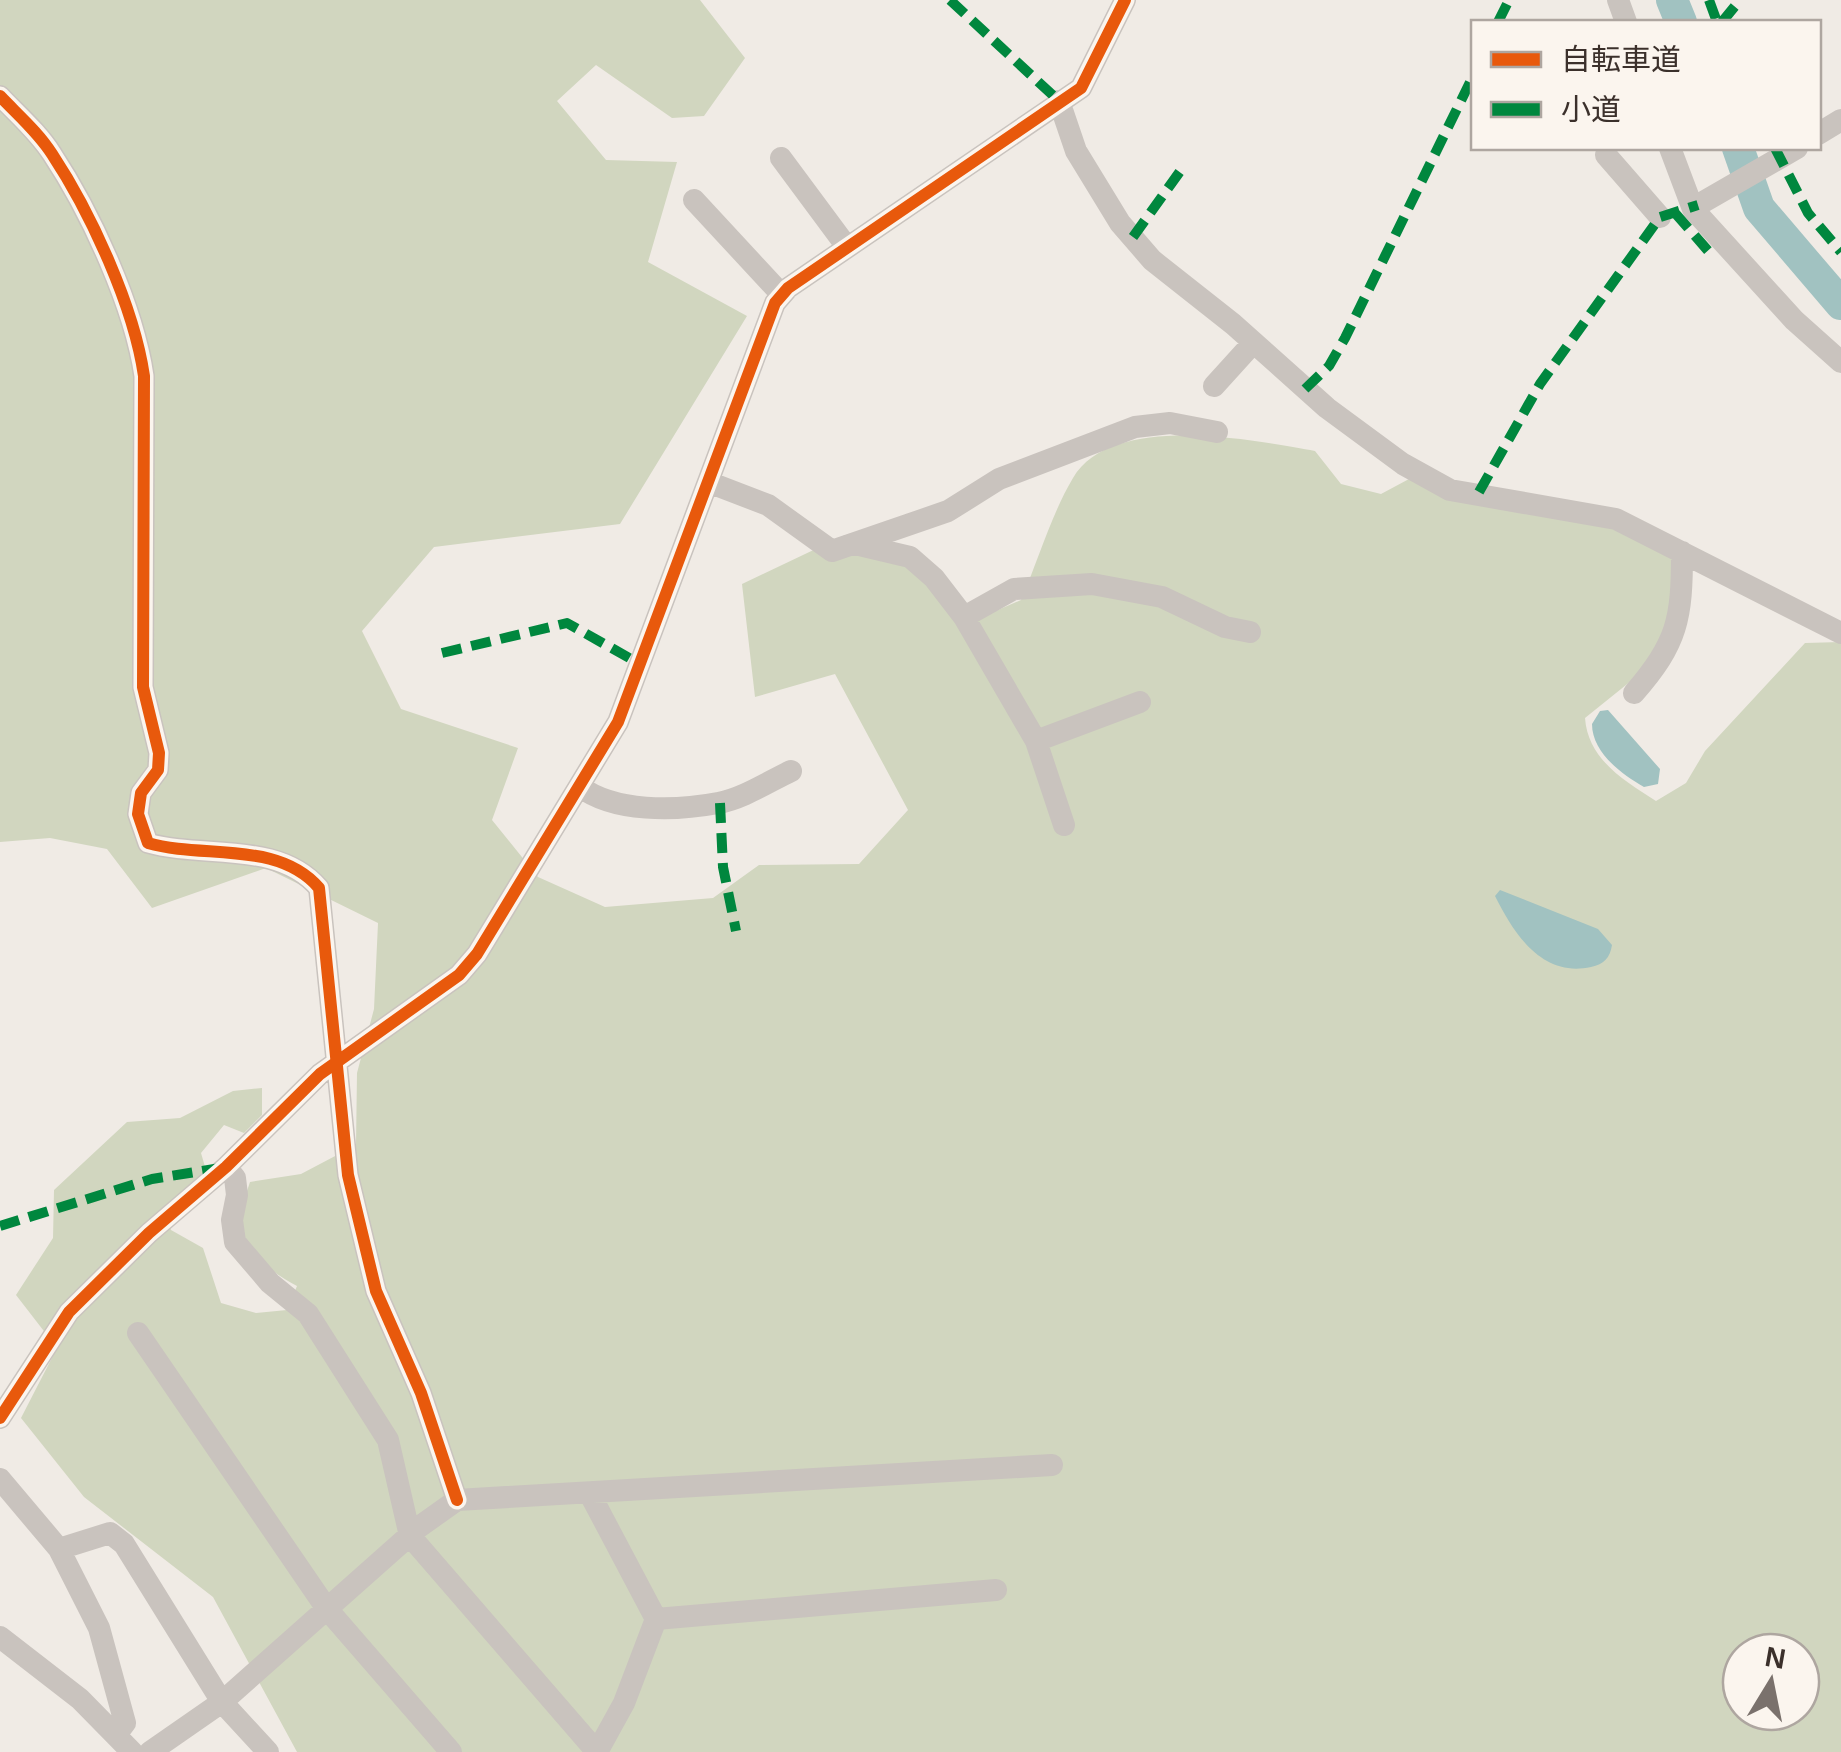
<svg xmlns="http://www.w3.org/2000/svg" width="1841" height="1752" font-family="Helvetica,'Noto Sans JP',sans-serif">
<rect width="100%" height="100%" fill="#f0ebe5"/>
<!-- green -->
<path fill="#d1d6bf" fill-rule="evenodd" d="M0 0H700L745 58 704 116 672 118 596 65 557 101 606 160 677 162 648 262 747 316 620 524 434 547 362 631 401 709 518 748 492 820 538 877 605 907 713 898 759 865 859 864 908 810 835 674 755 697 742 584 845 535 907 549 961 626 1021 600C1038 561 1051 515 1073 478 1112 412 1253 440 1315 451L1341 484 1381 494 1409 479 1613 524 1678 555 1662 656 1585 718C1588 759 1623 780 1656 801L1686 783 1705 751 1805 643 1841 642V1752H297L213 1597 84 1497 21 1418 57 1348 16 1295 53 1238 54 1190 127 1122 180 1118 233 1091 262 1088V1115L244 1133 224 1125 201 1153 208 1177 164 1215 171 1230 203 1248 221 1303 256 1313 287 1310 297 1286C275 1275 240 1250 240 1221 240 1209 246 1194 250 1182L301 1174 356 1145 357 1073 374 1009 378 923 266 868 152 908 107 849 50 838 0 842ZM1741 1652H1801V1712H1741Z"/>
<!-- water -->
<path fill="#a1c2c1" d="M1608 710 1660 769 1658 784 1644 787C1621 774 1592 752 1592 724L1600 711Z
M1500 890 1598 929 1612 945C1610 958 1604 964 1591 967 1542 978 1514 934 1495 896Z"/>
<g fill="none" stroke-linecap="round" stroke-linejoin="round">
<!-- river -->
<path stroke="#a1c2c1" stroke-width="32" d="M1672 0 1681 22
M1738 148 1759 208 1841 304"/>
<!-- minor -->
<path stroke="#c9c3be" stroke-width="22" d="M1618 0 1626 22
M0 96C18 115 38 132 52 154 91 213 134 307 144 376L143 687 159 753 158 770 141 793 138 814 148 843C203 859 278 840 319 888L348 1175 376 1291 421 1393 457 1500
M1059 101 1076 151 1120 223 1152 260 1233 324 1327 408 1403 464 1450 490 1616 519 1841 633
M1818 134 1841 120
M1670 148 1693 209 1794 320 1841 362
M1606 155 1660 217
M781 158 847 247
M694 200 782 295
M1698 205 1797 148
M1214 386 1253 343
M708 482 768 505 832 551 948 511 999 479 1135 427 1170 423 1217 432
M855 544 910 557 934 578 964 617 1036 741 1064 825
M964 617 1014 589 1092 584 1162 597 1225 627 1250 632
M1634 693C1678 643 1682 618 1682 552
M1036 741 1140 702
M579 786C614 813 676 811 718 803 742 799 768 782 791 771
M226 1167 235 1178 237 1195 232 1220 235 1242 270 1283 308 1314 388 1440 410 1536 597 1752 624 1703 656 1619 591 1496
M138 1333 327 1609 451 1752
M0 1418 69 1312 149 1233 226 1167 320 1074 459 975 477 954 618 722 775 303 788 288 1081 88 1125 0
M0 1479 59 1549 99 1628 125 1723 116 1735
M59 1549 110 1533 124 1544 222 1702 268 1752
M656 1619 996 1590
M0 1637 80 1699 132 1752
M150 1752 222 1702 419 1527 457 1500 1052 1465"/>
<!-- quiet -->
<path stroke="#00873e" stroke-width="10" stroke-dasharray="20 10" stroke-linecap="butt" d="M950 0 1059 101
M1709 0 1717 22
M1498 22 1509 0
M1722 22 1740 0
M1775 148 1808 213 1841 252
M1675 213 1710 253
M1133 237 1181 170
M1305 389 1329 366 1345 338 1474 74
M1479 492 1540 384 1660 217 1698 205
M442 653 567 623 640 664
M720 803 723 867 736 931
M0 1226 152 1179 226 1167"/>
<defs>
<path id="cycleway" d="M0 96C18 115 38 132 52 154 91 213 134 307 144 376L143 687 159 753 158 770 141 793 138 814 148 843C203 859 278 840 319 888L348 1175 376 1291 421 1393 457 1500
M0 1418 69 1312 149 1233 226 1167 320 1074 459 975 477 954 618 722 775 303 788 288 1081 88 1125 0"/>
</defs>
<!-- cycleway casing -->
<use href="#cycleway" stroke="#fbf5ee" stroke-width="19"/>
<!-- cycleway -->
<use href="#cycleway" stroke="#e8590c" stroke-width="12"/>
</g>
<!-- legend -->
<rect x="1471" y="20" width="350" height="130" fill="#fbf5ee" stroke="#aea6a0" stroke-width="2.5"/>
<rect x="1491" y="52" width="50" height="15" fill="#e8590c" stroke="#aea6a0" stroke-width="2.5"/>
<text x="1561" y="70" font-size="30" fill="#3b302b">自転車道</text>
<rect x="1491" y="102" width="50" height="15" fill="#00873e" stroke="#aea6a0" stroke-width="2.5"/>
<text x="1561" y="120" font-size="30" fill="#3b302b">小道</text>
<!-- north arrow -->
<g transform="translate(1771 1682) rotate(10)"><circle r="48" fill="#fbf5ee" stroke="#aea6a0" stroke-width="2.5"/>
<path d="M0-8L18 38L0 25L-18 38Z" fill="#7a716c"/>
<text y="-15" font-size="28" font-weight="bold" text-anchor="middle" fill="#3b302b">N</text>
</g>
</svg>
